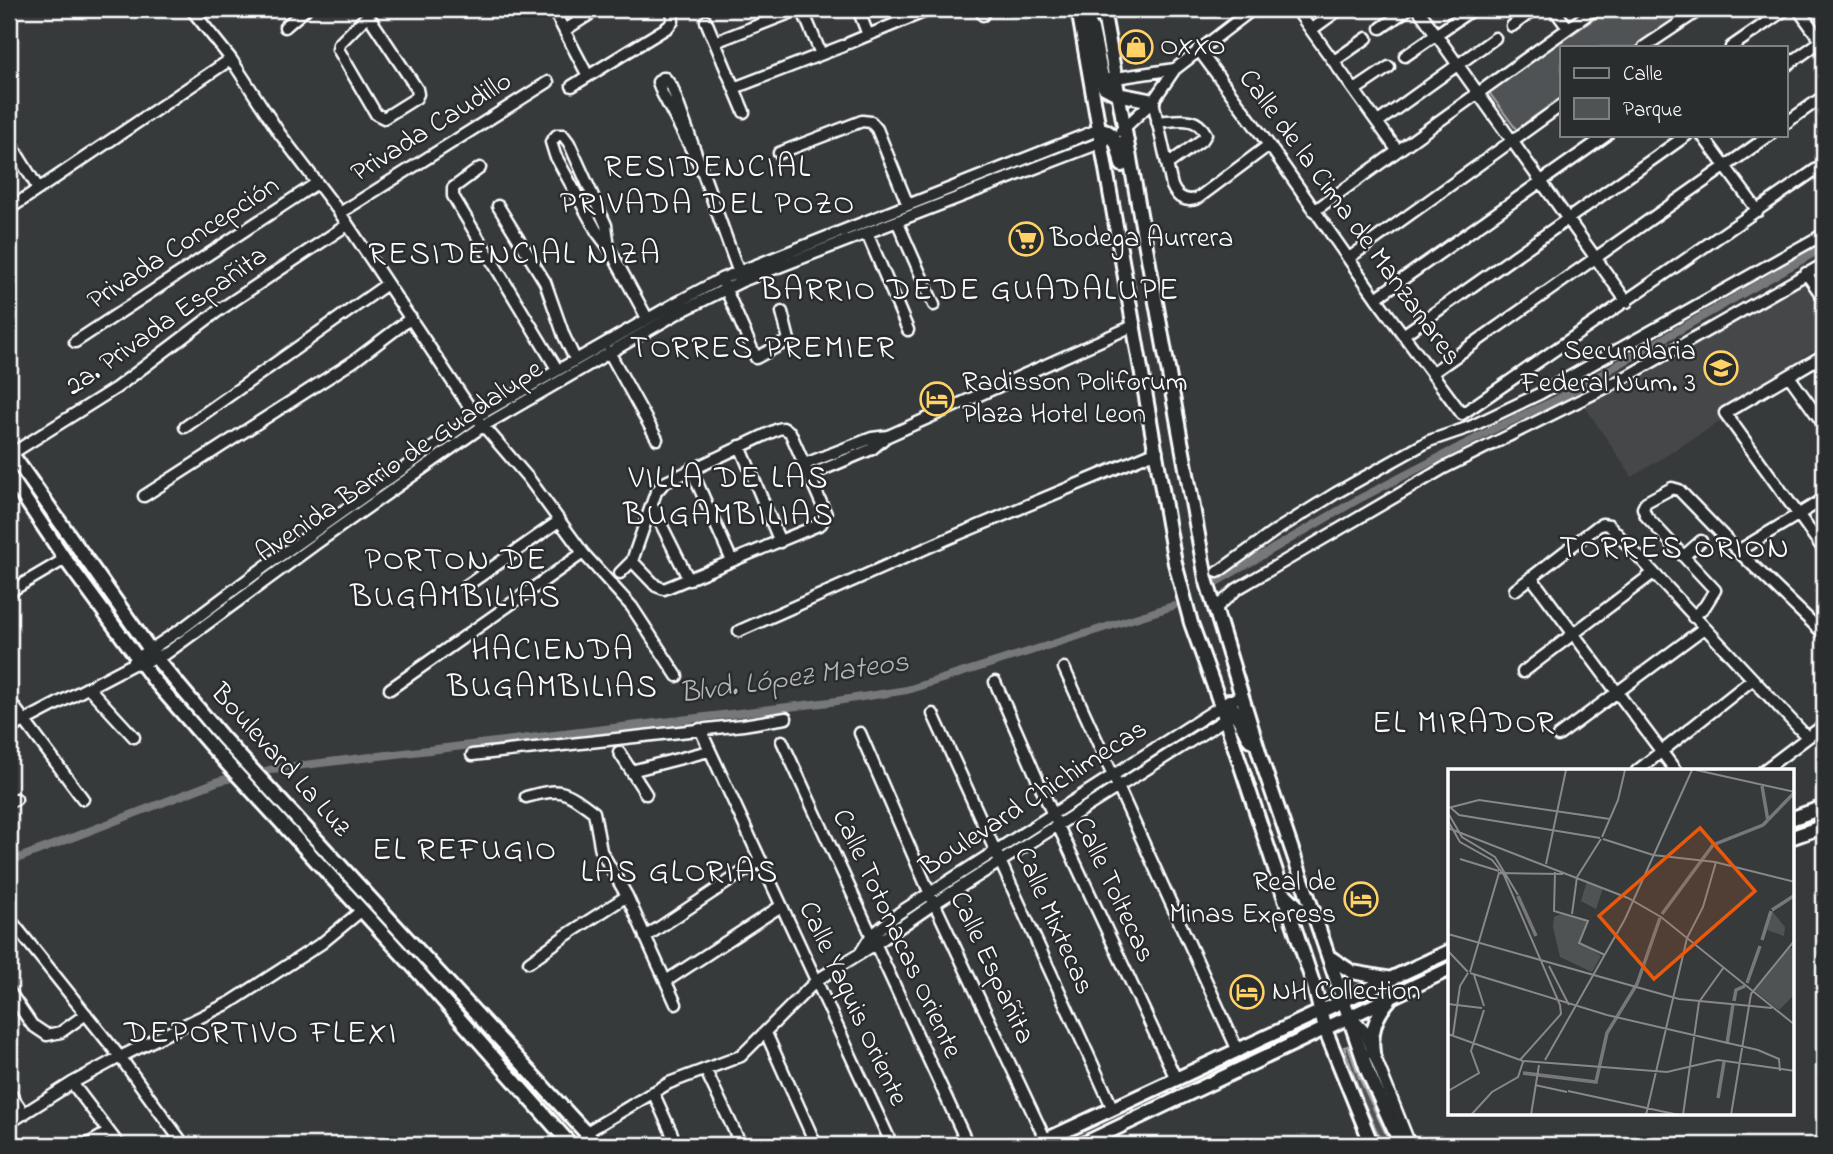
<svg xmlns="http://www.w3.org/2000/svg" width="1833" height="1154" font-family="'Indie Flower',sans-serif">
<rect width="100%" height="100%" fill="#373a3b"/>
<filter id="ink" filterUnits="userSpaceOnUse"><feTurbulence type="fractalNoise" baseFrequency=".0143" numOctaves="2"/><feDisplacementMap in="SourceGraphic" scale="14" xChannelSelector="R" yChannelSelector="G"/><feConvolveMatrix kernelMatrix="1 2 1 2 8 2 1 2 1" color-interpolation-filters="sRGB"/></filter>
<g filter="url(#ink)">
<!-- built -->
<path fill="#444748" d="M1803 281 1824 311V344L1716 413 1721 421 1632 477 1584 405 1617 392Z"/>
<!-- green -->
<path fill="#505354" stroke="#a8a9aa" stroke-width="2" d="M1609 9H1694L1639 47H1562V102L1519 133 1488 91Z
M1348 1046 1359 1077 1391 1145H1383L1363 1101 1344 1047Z"/>
<g fill="none" stroke-linecap="round" stroke-linejoin="round">
<!-- canal -->
<path stroke="#767879" stroke-width="8" d="M1216 582 1357 500 1498 427 1558 399 1824 247
M252 774 279 768 830 702 907 690 1173 606
M9 858H19L219 781 239 776"/>
<defs>
<path id="minor" d="M191 9 231 59 280 134 340 213 476 417 529 479 583 553 632 607 677 676
M553 9 588 76
M802 9 821 54
M858 9 868 35
M981 9 983 15
M1296 9 1397 150
M1418 9 1627 302
M1554 9 1568 28
M1798 9 1824 45
M368 15 417 89 418 94 416 98 384 118 376 114 338 49 339 44 368 15 370 9
M706 21 744 112
M1512 26 1535 9
M285 27 306 9
M1381 28 1408 9
M565 30 598 9
M1311 30 1340 9
M715 42 800 9
M849 43 931 9
M1644 47 1701 9
M1731 47 1786 9
M1198 49 1269 145 1376 298 1462 414 1824 164
M1405 56 1473 9
M1334 61 1367 38
M1786 66 1824 39
M1096 81 1175 69
M572 86 668 27 673 21 672 9
M734 88 843 46
M1355 90 1389 67
M1153 101 1172 186C1177 198 1186 203 1198 198L1269 145
M1157 122C1176 121 1196 114 1206 134L1203 139 1168 164
M1378 122 1495 38
M1786 123 1824 96
M1121 131 1153 101 1175 69 1253 9
M1702 135 1758 211
M9 141 38 188
M779 153 862 121 871 122 877 129 908 205
M699 164 662 93 658 82 662 78H665L672 87 740 276
M480 168 453 188V196L557 369
M498 206 545 282 564 336 575 359
M9 209 231 59
M1314 211 1595 9
M340 213 548 82
M897 221 934 305
M867 233 908 330
M609 248 606 225 569 143 563 135H557L551 142 555 155 597 232 609 248 647 318
M1349 258 1562 105
M1806 273 1824 299
M723 283 756 358 789 340 782 312
M1376 298 1607 135
M1403 335 1687 135
M75 342 317 183
M609 352 657 439
M1824 355 1725 413 1824 550
M1432 373 1770 135
M1789 376 1824 425
M185 427 387 284
M740 446 780 542
M11 454 116 388 218 311 347 225
M805 464 872 438 888 436 1135 325
M691 469 732 561
M810 475 872 449 887 436
M144 496 354 361 411 318
M652 506 689 580
M1738 551 1824 499
M1684 556 1701 541
M1218 572 1275 531 1336 493 1429 441 1470 427 1541 393 1824 234
M620 573 632 561 656 492 664 483 778 429 783 428 790 432 826 514 821 524 664 589 656 586 632 561
M1531 577 1676 771
M466 586 559 521
M1515 590 1598 526 1602 524 1609 525 1807 737
M9 592 65 559
M1215 609 1237 589 1444 468 1617 382 1824 264
M1693 617 1705 606 1715 590 1646 516 1643 508 1646 502 1672 488 1679 490 1738 551 1824 634
M739 631 947 539 1157 451
M133 663 138 658 183 628 263 568 476 417 674 304 721 279 1100 129
M1064 668 1238 1051
M1523 672 1652 574
M995 682 1053 815 1176 1079
M89 688 134 737
M390 689 583 553
M9 700 83 799
M933 714 1113 1109
M9 729 133 664 142 663 167 653 317 543 483 426 678 313 742 281 1105 141
M700 729 892 1145
M860 733 930 894 1048 1145
M1558 736 1704 628
M782 741 968 1145
M619 752 646 794
M472 755 743 725 786 718
M631 771 709 751
M1637 771 1753 679
M1763 771 1824 725
M526 797C562 787 564 790 594 812L601 851 627 896 676 1004
M9 802 16 799
M9 918 120 1057 184 1145
M645 937 761 860
M861 952 871 936 899 913 1221 706 1242 695
M529 962 565 936 627 896
M666 981 781 906
M9 991 32 1025 47 1035 61 1032 86 1014
M1351 1017 1365 1032 1410 1145
M766 1033 816 1145
M706 1071 741 1145
M72 1083 119 1145
M9 1092 24 1114
M653 1092 672 1134
M9 1123 72 1083 120 1057 231 1002 322 943 361 911
M585 1133 669 1083 741 1056 817 980 874 945 935 903 1230 716
M86 1145 109 1132"/>
<path id="major" d="M1078 9 1175 563 1191 623 1221 706 1314 986 1325 1029 1372 1145
M1103 9 1206 579 1263 765 1367 1070 1401 1145
M1083 12 1092 29 1104 87 1117 94 1153 101
M1100 129C1116 131 1119 151 1122 165
M9 450 156 658 223 738 597 1145
M9 475 65 559 153 679 211 746 420 974 571 1145
M1229 701 1250 740
M1793 818 1824 807
M1793 837 1824 826
M1286 895 1301 910H1313
M1331 958 1352 972 1392 979
M1373 1053C1370 1031 1376 1015 1390 999
M1035 1145 1450 951
M1081 1145 1450 969"/>
</defs>
<!-- minor casing -->
<use href="#minor" stroke="#fff" stroke-width="15"/>
<!-- major casing -->
<use href="#major" stroke="#fff" stroke-width="18"/>
<!-- minor -->
<use href="#minor" stroke="#2a2d2e" stroke-width="10"/>
<!-- major -->
<use href="#major" stroke="#2a2d2e" stroke-width="12"/>
</g>
</g>
<!-- icons -->
<defs>
<symbol id="shop-ring" viewBox="-11 -11 22 22"><circle r="9.5" fill="#2a2d2e" stroke="#ffd166" stroke-width="1.5"/><path d="M-5-2.5h2.3a2.7 3.5 0 0 1 5.4 0H5L5.5 6h-11ZM-1.5-2.5h3a1.5 2.3 0 0 0-3 0Z" fill="#ffd166"/></symbol>
<symbol id="supermarket-ring" viewBox="-11 -11 22 22"><circle r="9.5" fill="#2a2d2e" stroke="#ffd166" stroke-width="1.5"/><path d="M-6-5.5h2.5l.6 2H6L4.5 2H-2.5L-4.4-4H-6ZM-1.5 3.2a1.3 1.3 0 1 0 .1 0ZM3 3.2a1.3 1.3 0 1 0 .1 0Z" fill="#ffd166"/></symbol>
<symbol id="school-ring" viewBox="-11 -11 22 22"><circle r="9.5" fill="#2a2d2e" stroke="#ffd166" stroke-width="1.5"/><path d="M0-5L7-2L0 1L-7-2ZM-4 1L0 2.5L4 1V4Q0 6-4 4Z" fill="#ffd166"/></symbol>
<symbol id="hotel-ring" viewBox="-11 -11 22 22"><circle r="9.5" fill="#2a2d2e" stroke="#ffd166" stroke-width="1.5"/><path d="M-6-4.5h1.5V1H6V5H4.5V3h-9V5H-6ZM-4 0a1.8 1.8 0 1 1 3.6 0ZM.5 0V-2.5h3Q6-2.5 6 0Z" fill="#ffd166"/></symbol>
</defs>
<g fill-rule="evenodd">
<use href="#shop-ring" x="1117" y="28" width="38" height="38"/>
<use href="#supermarket-ring" x="1007" y="220" width="38" height="38"/>
<use href="#school-ring" x="1702" y="349" width="38" height="38"/>
<use href="#hotel-ring" x="918" y="380" width="38" height="38"/>
<use href="#hotel-ring" x="1342" y="880" width="38" height="38"/>
<use href="#hotel-ring" x="1228" y="973" width="38" height="38"/>
</g>
<g text-anchor="middle" dominant-baseline="central" stroke-width="5" stroke-linejoin="round" paint-order="stroke">
<!-- poi labels -->
<g font-size="28" fill="#fff" stroke="#2a2d2e" text-anchor="start">
<text x="1160" y="47">OXXO</text>
<text x="1050" y="239">Bodega Aurrera</text>
<text x="1696" y="352" text-anchor="end">Secundaria<tspan x="1696" dy="32">Federal Num. 3</tspan></text>
<text x="962" y="383">Radisson Poliforum<tspan x="962" dy="32">Plaza Hotel Leon</tspan></text>
<text x="1336" y="883" text-anchor="end">Real de<tspan x="1336" dy="32">Minas Express</tspan></text>
<text x="1272" y="992">NH Collection</text>
</g>
<!-- street labels -->
<g font-size="28" fill="#fff" stroke="#2a2d2e">
<text transform="translate(432 128) rotate(-32)">Privada Caudillo</text>
<text transform="translate(1349 218) rotate(54)">Calle de la Cima de Manzanares</text>
<text transform="translate(184 244) rotate(-33)">Privada Concepción</text>
<text transform="translate(167 322) rotate(-35)">2a. Privada Españita</text>
<text transform="translate(400 462) rotate(-34)">Avenida Barrio de Guadalupe</text>
<text transform="translate(280 761) rotate(48)">Boulevard La Luz</text>
<text transform="translate(1034 799) rotate(-33)">Boulevard Chichimecas</text>
<text transform="translate(1113 890) rotate(65)">Calle Toltecas</text>
<text transform="translate(1053 921) rotate(66)">Calle Mixtecas</text>
<text transform="translate(896 934) rotate(65)">Calle Totonacas Oriente</text>
<text transform="translate(991 968) rotate(65)">Calle Españita</text>
<text transform="translate(852 1004) rotate(65)">Calle Yaquis Oriente</text>
</g>
<!-- water labels -->
<g font-size="30" font-style="italic" fill="#b4b5b5" stroke="#2a2d2e">
<text transform="translate(794 679) rotate(-8)">Blvd. López Mateos</text>
</g>
<!-- quarter labels -->
<g font-size="32" letter-spacing="2" fill="#fff" stroke="#2a2d2e">
<text x="708" y="168">RESIDENCIAL<tspan x="708" dy="37">PRIVADA DEL POZO</tspan></text>
<text x="515" y="255">RESIDENCIAL NIZA</text>
<text x="970" y="291">BARRIO DEDE GUADALUPE</text>
<text x="763" y="349">TORRES PREMIER</text>
<text x="729" y="479">VILLA DE LAS<tspan x="729" dy="37">BUGAMBILIAS</tspan></text>
<text x="1675" y="549">TORRES ORION</text>
<text x="456" y="561">PORTON DE<tspan x="456" dy="37">BUGAMBILIAS</tspan></text>
<text x="553" y="651">HACIENDA<tspan x="553" dy="37">BUGAMBILIAS</tspan></text>
<text x="1464" y="724">EL MIRADOR</text>
<text x="465" y="851">EL REFUGIO</text>
<text x="680" y="873">LAS GLORIAS</text>
<text x="261" y="1034">DEPORTIVO FLEXI</text>
</g>
</g>
<!-- overview -->
<g transform="translate(1448 769)">
<rect width="346" height="346" fill="#373a3b"/>
<path d="M139 112 155 119 148 140 133 132ZM324 142 337 158 336 167 319 161ZM113 145 140 152 131 172 153 187 144 203 112 188 105 158 106 148ZM342 179 346 180V226L331 241 307 222Z" fill="#505354"/>
<path fill="none" stroke="#767879" stroke-width="3.5" d="M314 17 320 52M70 127 88 167M324 141 347 126M214 145 265 76 315 56 347 23M314 171 323 142M299 214 312 177M286 232 288 221 297 217M279 275 285 235M75 304 148 313 159 264 189 215 212 149M270 329 276 293"/>
<path fill="none" stroke="#878989" stroke-width="2" d="M248 1 347 23M0 39 31 31 162 50M3 39 11 46 152 69M0 44 14 68 47 88 70 126M0 52 12 73 44 91 56 106 112 236 113 245 72 291M0 59 180 129 213 148 347 256M154 68 170 31 177 1M155 70 205 86 267 93 347 113M12 90 51 102M98 95 118 1M107 103 106 142 140 152 131 174 157 186M124 145 129 108 153 70M0 165 231 230 324 239M0 182 20 203M101 197 121 236M22 203 51 104 115 105M22 204 159 246 310 281 331 290 332 302M26 206 36 237M0 235 34 239M0 265 75 292 219 303 270 291 347 302M5 266 12 217 20 204M97 291 177 150 244 1M87 316 119 323M0 322 31 304 23 282 36 241M120 322 231 346M23 346 44 323 70 308 75 293M83 346 91 296M198 346 239 169 255 138 268 93M235 346 251 233 276 198M283 346 303 225 347 171"/>
<path fill="#e8590c" fill-opacity="0.15" stroke="#e8590c" stroke-width="3.5" d="M252 59 307 122 206 210 151 147Z"/>
<rect width="346" height="346" fill="none" stroke="#fff" stroke-width="3.5"/>
</g>
<!-- margin -->
<rect width="1833" height="1154" fill="none" stroke="#2a2d2e" stroke-width="35"/>
<rect x="18" y="18" width="1798" height="1119" fill="none" stroke="#fff" stroke-width="2.5" filter="url(#ink)"/>
<!-- legend -->
<rect x="1560" y="46" width="228" height="91" fill="#2a2d2e" stroke="#7f8182" stroke-width="2"/>
<rect x="1574" y="68" width="35" height="10" fill="#2a2d2e" stroke="#7f8182" stroke-width="2"/>
<text x="1623" y="80" font-size="21" fill="#ffffff">Calle</text>
<rect x="1574" y="98" width="35" height="21" fill="#505354" stroke="#7f8182" stroke-width="2"/>
<text x="1623" y="116" font-size="21" fill="#ffffff">Parque</text>
</svg>
